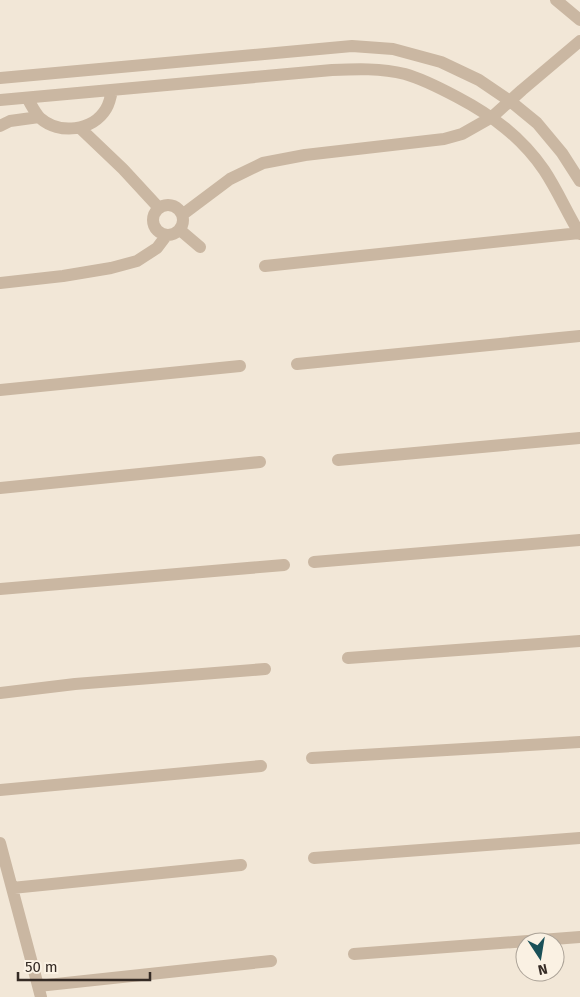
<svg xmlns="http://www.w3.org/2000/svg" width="580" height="997" font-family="'Fira Sans',sans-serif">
<rect width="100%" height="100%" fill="#f2e7d7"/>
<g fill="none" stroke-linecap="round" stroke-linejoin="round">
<!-- minor -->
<path stroke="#cab7a2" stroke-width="12" d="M556 0 580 20
M0 78 352 46 393 49 441 62 479 80 510 101 537 123 562 153 580 181
M27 98C31 104 35 113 40 118 59 135 93 131 106 109 109 104 111 96 112 90
M0 100 332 70C356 69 381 68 405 74 423 79 440 88 457 97 493 116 521 137 544 170 558 191 567 213 580 234
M0 126 10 121 39 117
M80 128 123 169 159 208
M153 220a15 15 0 1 1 30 0a15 15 0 1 1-30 0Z
M182 215 230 179 263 163 305 155 444 139 462 134 492 117 522 90 580 41
M180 230 200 247
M265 266 580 233
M0 283 63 276 111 268 137 261 157 248 166 236
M297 364 580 336
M0 390 240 366
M338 460 580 438
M0 488 260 462
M314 562 580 540
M0 589 284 565
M348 658 580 641
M0 693 75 684 265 669
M312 758 580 742
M0 790 261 766
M0 843 41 997
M314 858 580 838
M12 888 241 865
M354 954 580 937
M38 986 271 961"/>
</g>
<!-- north arrow -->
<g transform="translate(540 957) rotate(168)"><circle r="24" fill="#faf1e3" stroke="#aba297"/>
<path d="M0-4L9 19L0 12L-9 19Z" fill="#195058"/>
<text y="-8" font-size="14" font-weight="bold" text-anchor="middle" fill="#352b25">N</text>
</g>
<!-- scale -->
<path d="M18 972v8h132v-8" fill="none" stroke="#352b25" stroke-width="2.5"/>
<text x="25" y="972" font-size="15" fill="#352b25" stroke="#faf1e3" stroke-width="4" paint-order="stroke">50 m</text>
</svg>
